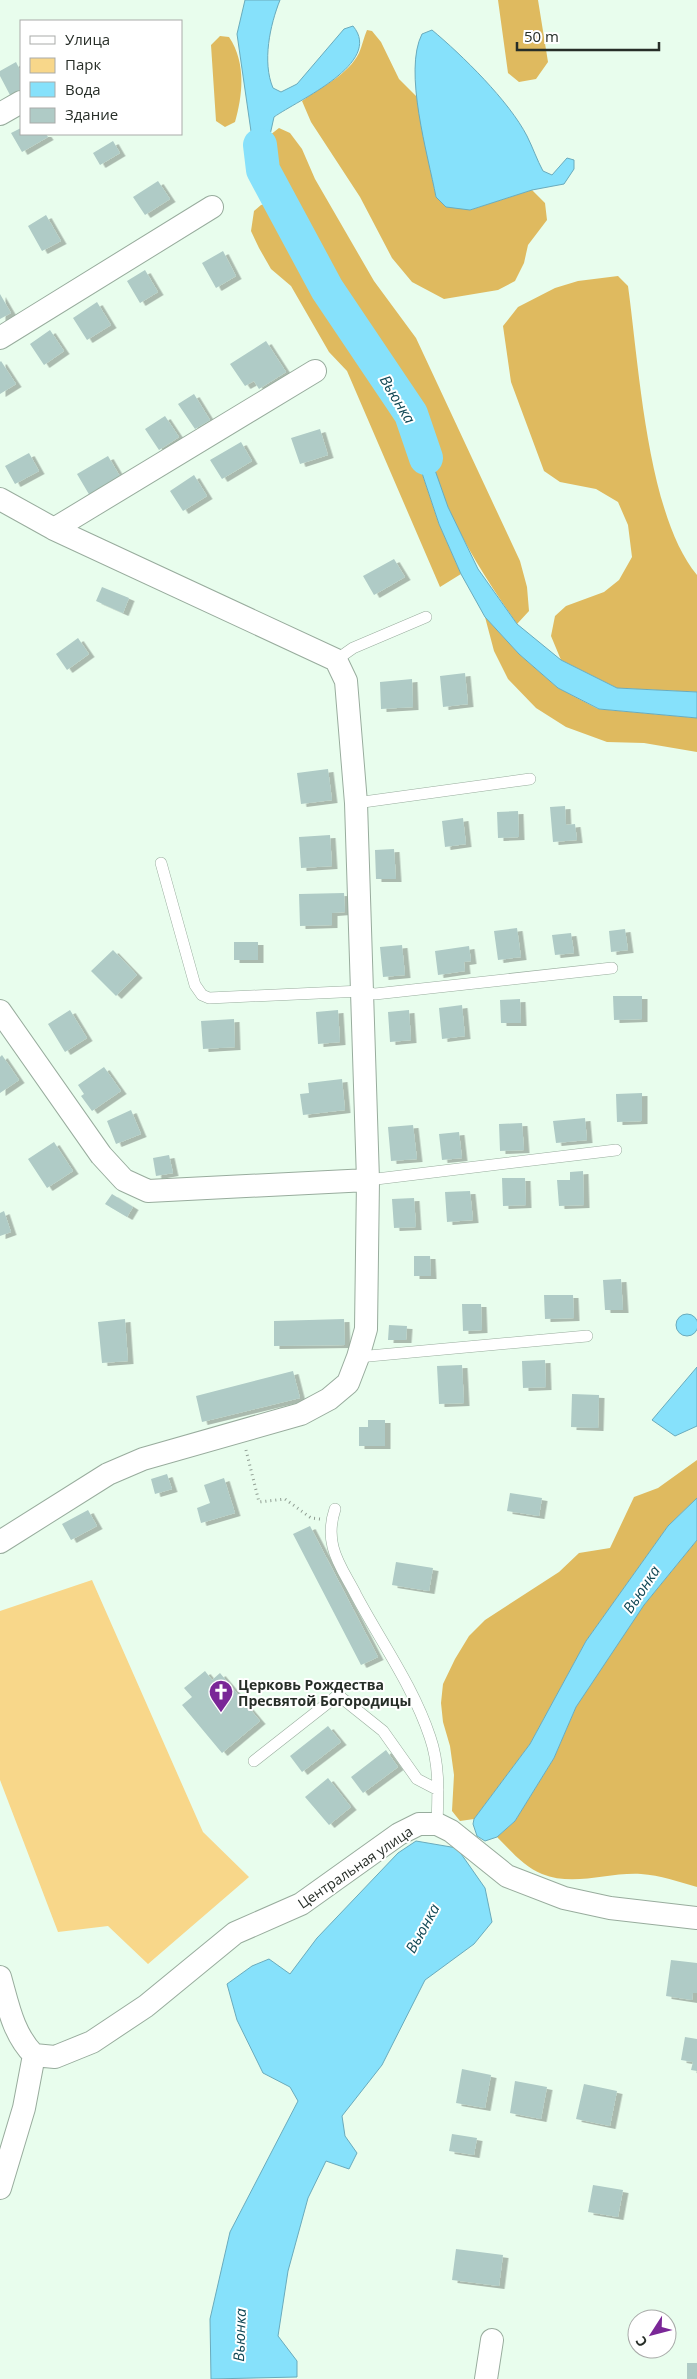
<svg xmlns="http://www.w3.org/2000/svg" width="697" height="2379" font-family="'Open Sans',sans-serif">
<defs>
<filter id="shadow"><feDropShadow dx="5.5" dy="3" stdDeviation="0" flood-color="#0004"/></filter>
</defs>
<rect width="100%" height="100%" fill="#e8fded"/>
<!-- green -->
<path fill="#f8d78a" d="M92 1580 203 1832 249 1877 148 1964 108 1926 58 1932 0 1780V1611Z"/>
<!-- forest -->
<path fill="#dfba5f" d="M498 0H538L548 62 536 79 519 82 508 73Z
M367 30 372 31 381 42 399 79 418 98 436 197 470 210 532 190 545 203 547 220 528 245 524 263 515 281 498 290 444 299 412 282 392 258 360 197 311 122 302 101C321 87 348 75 359 53 362 46 364 37 367 30Z
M220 36 229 37C246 62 243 94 235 122L225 127 216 121 211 45Z
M279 128 290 133 302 149 315 179 374 281 416 338 520 561 527 587 529 611 517 624C491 586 466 549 448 507 431 466 422 423 400 384 355 304 278 229 270 135Z
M270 203 282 220 356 350 406 415 411 440 439 524 461 574 440 587 347 371 329 352 291 286 271 269 259 248 251 231 254 211 261 205Z
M618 276 628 286C639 365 647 515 697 575V692L617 688 561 660 551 636 555 616 566 606 604 592 619 580 632 557 628 525 618 502 596 489 560 482 544 471 511 382 503 326 518 307 555 288 578 281Z
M485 617 519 654 558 688 598 709 697 718V752L644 743 607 742 566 727 536 708 508 679 494 651Z
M697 1460V1498L668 1526 586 1641 530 1744 474 1819 460 1821 452 1811 454 1775 450 1746 443 1722 441 1703 443 1684 455 1659 469 1636 485 1620 559 1572 579 1553 610 1548 634 1497 658 1488Z
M697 1540V1887C679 1882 660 1875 641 1874 608 1872 574 1887 542 1874 524 1867 510 1850 497 1837L515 1821 554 1758 576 1707 644 1605Z"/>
<!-- water -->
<path fill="#86e1fb" stroke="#6aabbc" d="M245 0H280C270 25 262 62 273 88L281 92 297 84 344 29 353 26C384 63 298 100 274 117L270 135 278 182 269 190 258 180 237 34Z
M432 30C462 55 509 101 527 136 533 148 537 160 543 171L552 175 567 158 574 160V169L564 184 532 190 470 210 446 207 436 197C428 155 403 71 422 34Z
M411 414 417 419 448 507 478 569 517 624 561 660 617 688 697 692V718L599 709 558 688 519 654 485 617 461 574 439 524 411 440 406 415Z
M676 1325a11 11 0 1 1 22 0a11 11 0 1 1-22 0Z
M697 1367V1426L675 1436 652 1420Z
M697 1498V1540L644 1605 576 1707 554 1758 515 1821 497 1837 485 1841 477 1836 473 1824 474 1819 530 1744 586 1641 668 1526Z
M416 1841 457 1848 485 1888 492 1922 474 1944 425 1980 382 2065 342 2116 345 2136 357 2153 349 2169 326 2161 308 2198 288 2271 278 2336 297 2361V2377L211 2379 210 2319 230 2232 298 2101 290 2087 263 2073 237 2020 227 1984 252 1966 269 1959 290 1974 317 1938 398 1853Z"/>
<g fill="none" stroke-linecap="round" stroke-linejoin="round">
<!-- river -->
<path stroke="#86e1fb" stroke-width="34" d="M260 145 263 170 327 289 411 414 426 458"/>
</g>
<!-- building -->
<path fill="#afcbc6" filter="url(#shadow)" d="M16 62 21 72V89L10 95 0 76V71Z
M21 128V134H46L48 137 22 152 11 133Z
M113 141 120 153 100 165 93 153Z
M158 181 170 199 145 215 133 197Z
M46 215 61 241 42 251 28 226Z
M223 251 236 276 216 288 202 263Z
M145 270 158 292 140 303 127 281Z
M0 294 11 313 0 319Z
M97 302 111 325 87 340 73 318Z
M50 330 64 351 44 365 30 344Z
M266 341 286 372 259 389 254 381 245 386 230 364Z
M1 361 16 384 0 394V362Z
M194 394 210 420 195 429 178 404Z
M165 416 179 437 159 450 145 429Z
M320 429 328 455 300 464 291 438Z
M241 442 252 461 222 479 210 460Z
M29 453 39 471 15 484 5 466Z
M108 456 121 478 90 496 77 474Z
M194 475 207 496 183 511 170 491Z
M394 559 405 577 374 595 363 576Z
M102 587 129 598 123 613 96 601Z
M78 638 89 654 67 670 56 654Z
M465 673 468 704 443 707 440 676Z
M412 679 413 707 381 709 380 682Z
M328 769 332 800 301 804 297 773Z
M565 806 566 825 575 824 577 840 553 842 550 807Z
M518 811 519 837 498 838 497 812Z
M463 818 466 844 445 847 442 821Z
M330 835 332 866 301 868 299 837Z
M394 849 396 879H376L375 850Z
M344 893 345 912 332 913V925L300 926 299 894Z
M517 928 521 957 498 960 494 931Z
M625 929 628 950 611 952 609 931Z
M571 933 574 953 555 955 552 935Z
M234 942H258V960H234Z
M402 945 405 975 383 977 380 947Z
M469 946 471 961 464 962 465 971 438 975 435 951Z
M113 950 137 975 116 996 91 971Z
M613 996H642V1019L614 1020Z
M520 999 521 1023H501L500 1000Z
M462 1005 465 1036 442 1039 439 1008Z
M70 1010 87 1038 65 1052 48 1024Z
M338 1010 340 1042 318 1044 316 1012Z
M409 1010 411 1040 390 1042 388 1012Z
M234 1019 235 1047 203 1049 201 1021Z
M2 1055 19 1080 0 1093V1057Z
M104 1067 121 1091 92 1111 81 1096 84 1094 78 1085Z
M342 1079 345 1110 303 1115 300 1094 309 1093 308 1083Z
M642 1093V1121L617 1122 616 1094Z
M131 1110 141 1134 116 1144 107 1121Z
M585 1118 587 1140 556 1143 553 1121Z
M522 1123 524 1150 500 1151 499 1124Z
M413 1125 417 1159 391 1161 388 1127Z
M459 1132 462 1158 442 1160 439 1134Z
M54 1142 73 1171 47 1188 28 1159Z
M169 1155 173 1173 156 1176 153 1158Z
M583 1171 584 1205 559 1206 557 1180H570V1172Z
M502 1178H525L526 1205 503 1206Z
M470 1191 473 1220 447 1222 445 1192Z
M112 1194 133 1207 127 1217 105 1204Z
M414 1198 416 1227 394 1228 392 1199Z
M4 1211 11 1232 0 1236V1213Z
M414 1256H430L431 1276H414Z
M621 1279 623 1310H605L603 1280Z
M544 1295H573L574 1318 545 1319Z
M462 1304H481L482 1330 463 1331Z
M125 1319 128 1361 102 1363 98 1322Z
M344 1319 345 1345 274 1346V1321Z
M389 1325 407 1326 406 1340H388Z
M545 1360 546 1387 523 1388 522 1361Z
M462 1365 464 1403 439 1404 437 1366Z
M293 1371 300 1398 202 1422 196 1396Z
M572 1394 599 1395 598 1428 571 1427Z
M368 1420H385V1446H359V1427H368Z
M167 1474 172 1489 155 1494 151 1479Z
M224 1478 235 1513 201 1523 197 1508 210 1503 204 1485Z
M510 1493 542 1498 539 1516 507 1511Z
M88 1510 97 1526 71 1540 62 1524Z
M310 1526 378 1657 361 1665 293 1534Z
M396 1562 433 1568 429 1591 392 1585Z
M205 1671 212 1680 220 1673 260 1721 222 1753 182 1705 192 1697 184 1688Z
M328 1726 341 1742 302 1772 290 1756Z
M386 1750 398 1767 363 1793 351 1777Z
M328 1778 351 1807 329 1825 305 1797Z
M671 1960 697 1963V1993H693L692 2000 666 1996Z
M685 2037 697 2039V2071L691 2070 693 2062 681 2060Z
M462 2069 491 2075 485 2108 456 2103Z
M515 2081 547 2087 541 2119 510 2113Z
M584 2084 617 2091 610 2126 576 2119Z
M452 2134 477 2138 474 2155 449 2151Z
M593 2185 623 2190 618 2217 588 2212Z
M456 2249 503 2255 499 2286 452 2280Z
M687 2363H697V2379H687Z"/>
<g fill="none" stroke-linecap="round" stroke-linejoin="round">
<defs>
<path id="lane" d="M336 660 353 648 426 617
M356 803 530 779
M161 863 195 985 202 995 209 998 362 991 375 994 612 968
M368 1180 616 1150
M358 1357 587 1336
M335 1509C331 1521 330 1535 333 1547 337 1564 348 1579 356 1595 381 1642 413 1686 430 1737 440 1766 438 1794 437 1824
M254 1761 338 1695 383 1731 417 1779 438 1790"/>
<path id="street" d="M0 114 21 102
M0 338 212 207
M0 499 54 529 336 660 346 681 356 803 368 1180 366 1329 358 1357 348 1383 329 1399 301 1414 143 1459 108 1474 0 1542
M54 529 315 371
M0 1011 101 1155 124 1180 148 1191 368 1180
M0 1977C8 2005 13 2034 34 2055
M34 2055 55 2057 92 2042 146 2006 235 1933 301 1904 399 1834 419 1824H437L451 1831 507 1876 564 1898 610 1908 697 1918
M0 2188 24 2108 34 2055
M486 2379 492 2340"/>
</defs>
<!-- lane casing -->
<use href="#lane" stroke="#98ac9d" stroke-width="12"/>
<!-- street casing -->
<use href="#street" stroke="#98ac9d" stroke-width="24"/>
<!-- path -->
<path stroke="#8f9d92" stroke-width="3" stroke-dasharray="1 4" stroke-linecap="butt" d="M246 1450 259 1502 285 1499 311 1518 320 1519"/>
<!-- lane -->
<use href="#lane" stroke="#fff" stroke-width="11"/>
<!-- street -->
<use href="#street" stroke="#fff" stroke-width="22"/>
</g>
<!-- icons -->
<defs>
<symbol id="church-pin" viewBox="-11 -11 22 30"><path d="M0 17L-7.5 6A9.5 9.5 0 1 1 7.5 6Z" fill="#7a2797" stroke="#fff"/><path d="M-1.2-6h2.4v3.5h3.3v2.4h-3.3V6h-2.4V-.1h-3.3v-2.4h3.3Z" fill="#fff"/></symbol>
</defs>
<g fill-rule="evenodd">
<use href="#church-pin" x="207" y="1678" width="28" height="38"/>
</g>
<g text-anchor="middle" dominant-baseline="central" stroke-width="4" stroke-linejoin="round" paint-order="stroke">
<!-- poi labels -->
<g font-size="14" font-weight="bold" fill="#272e28" stroke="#fff" text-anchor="start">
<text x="238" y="1684">Церковь Рождества<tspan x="238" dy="16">Пресвятой Богородицы</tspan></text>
</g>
<!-- street labels -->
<g font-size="14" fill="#272e28" stroke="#fff">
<text transform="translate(355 1867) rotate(-34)">Центральная улица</text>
</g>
<!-- water labels -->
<g font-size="15" font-style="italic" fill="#124956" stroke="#fff">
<text transform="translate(398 399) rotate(59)">Вьюнка</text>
<text transform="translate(641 1589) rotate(-56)">Вьюнка</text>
<text transform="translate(422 1928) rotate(-61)">Вьюнка</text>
<text transform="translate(239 2335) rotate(-88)">Вьюнка</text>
</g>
</g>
<!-- legend -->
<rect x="20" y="20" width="162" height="115" fill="#ffffff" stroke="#a9aba9"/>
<rect x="30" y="36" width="25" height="8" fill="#ffffff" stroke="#a9aba9"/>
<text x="65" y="45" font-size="15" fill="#272e28">Улица</text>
<rect x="30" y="58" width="25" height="15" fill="#f8d78a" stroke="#a9aba9"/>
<text x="65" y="70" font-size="15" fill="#272e28">Парк</text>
<rect x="30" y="82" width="25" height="15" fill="#86e1fb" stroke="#a9aba9"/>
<text x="65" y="95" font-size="15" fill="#272e28">Вода</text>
<rect x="30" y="108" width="25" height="15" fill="#afcbc6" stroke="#a9aba9"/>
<text x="65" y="120" font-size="15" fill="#272e28">Здание</text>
<!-- north arrow -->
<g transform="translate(652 2334) rotate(234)"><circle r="24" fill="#ffffff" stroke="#a9aba9"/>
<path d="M0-4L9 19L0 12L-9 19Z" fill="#7a2797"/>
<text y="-8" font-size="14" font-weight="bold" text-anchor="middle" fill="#272e28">С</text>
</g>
<!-- scale -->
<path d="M517 42v8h142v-8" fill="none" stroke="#272e28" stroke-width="2.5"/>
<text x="524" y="42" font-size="15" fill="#272e28" stroke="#ffffff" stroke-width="4" paint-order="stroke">50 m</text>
</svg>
